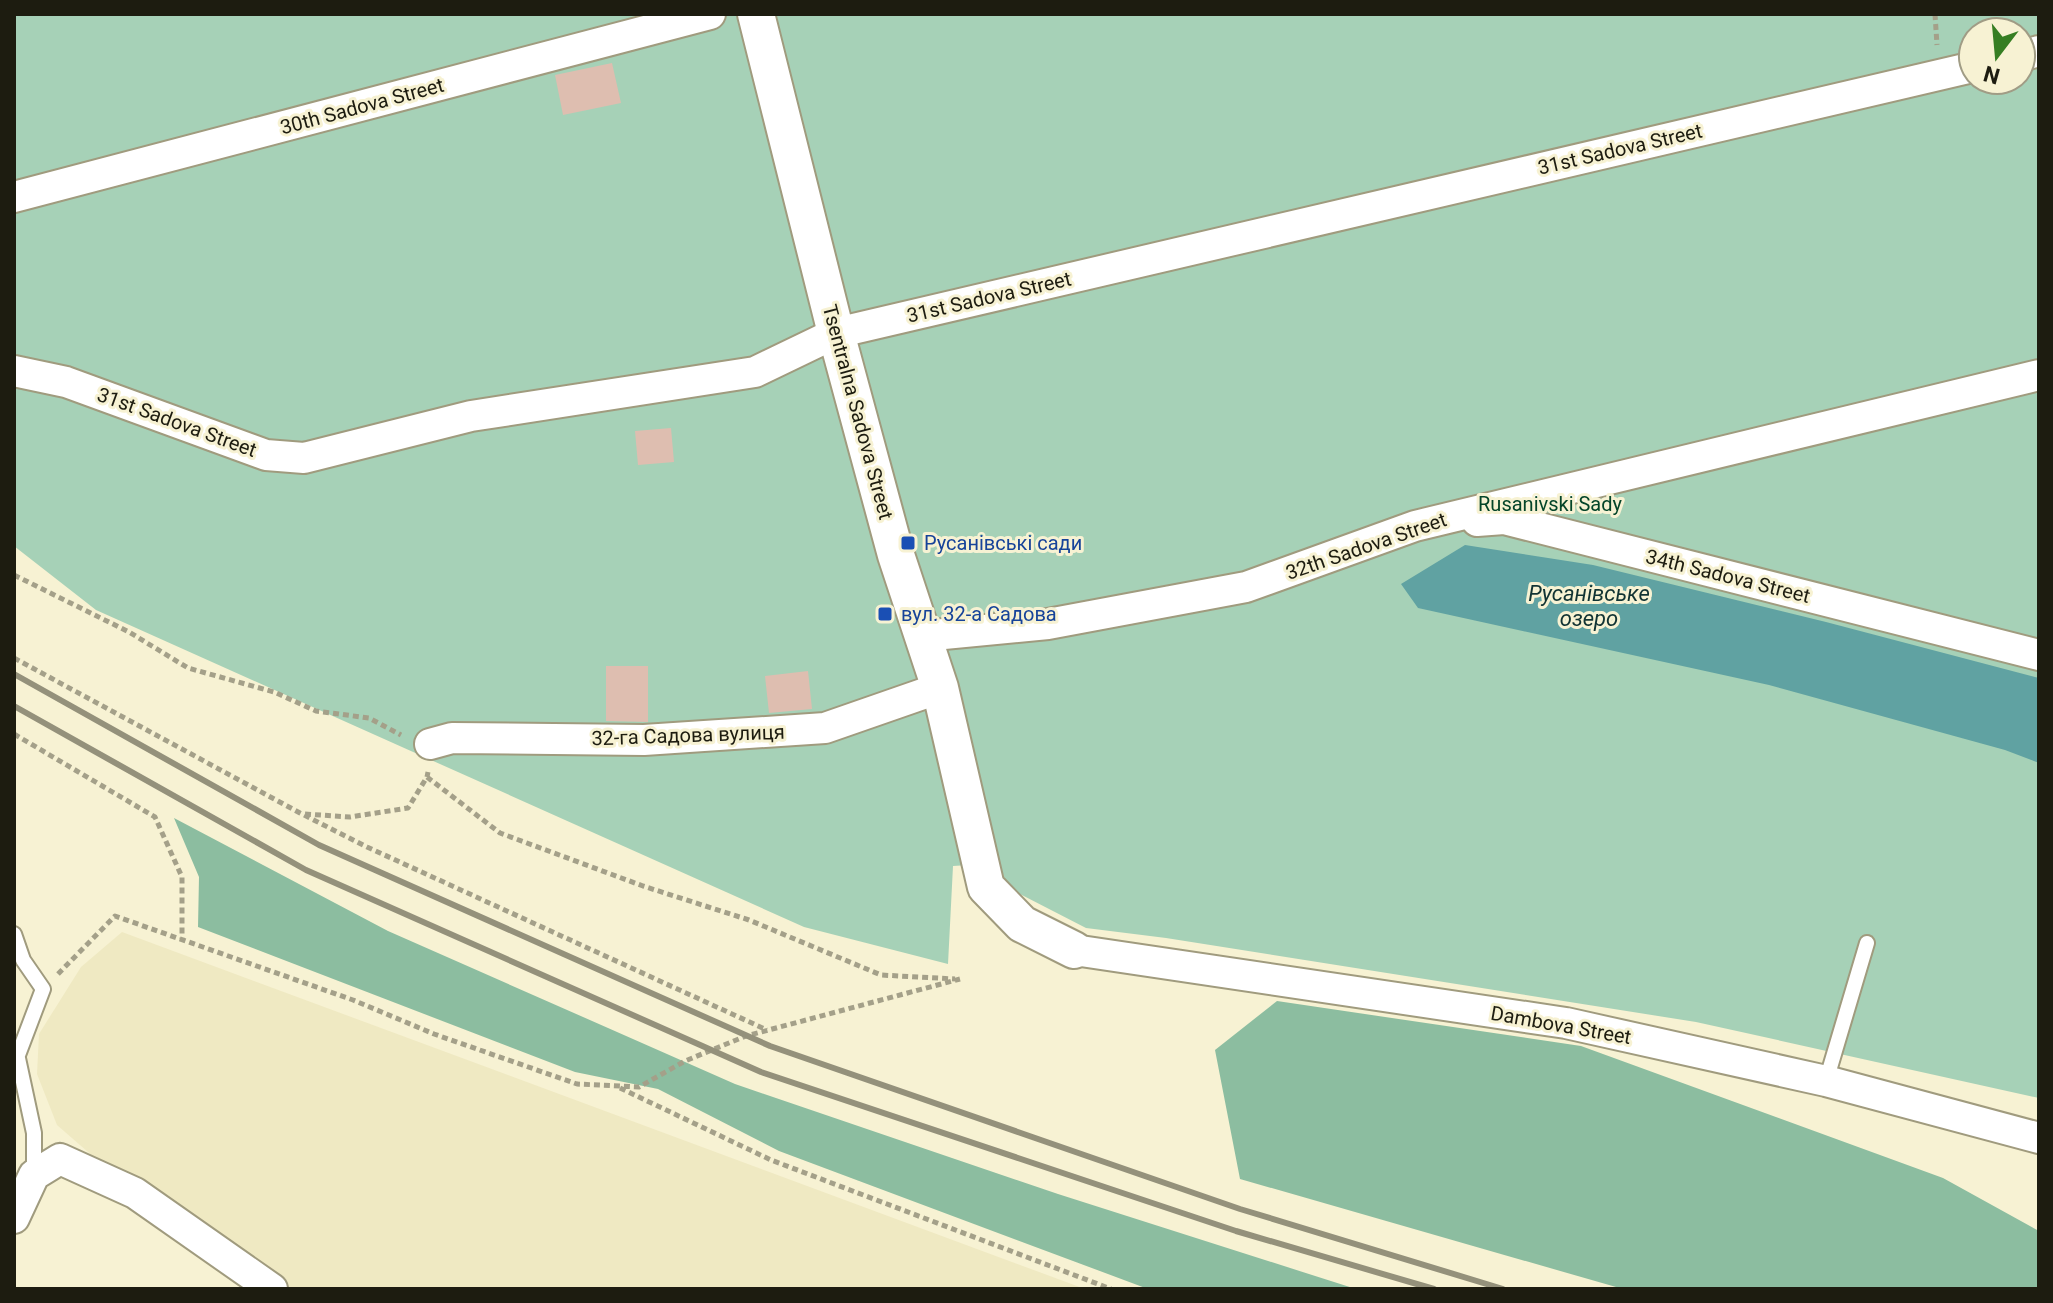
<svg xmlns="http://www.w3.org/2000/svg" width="2053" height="1303" font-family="Roboto,sans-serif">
<rect width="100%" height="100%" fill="#f7f2d3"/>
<!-- built -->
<path fill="#efe9c2" d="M122 932 1085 1289H272L135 1193 57 1125 37 1074 39 1034 81 967Z"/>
<!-- green -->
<path fill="#a6d1b7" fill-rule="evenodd" d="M14 14H2039V1098L1696 1022 1166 938 1086 928 1008 888 999 863 953 866 948 964 804 927 96 610 14 546ZM1973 32H2021V80H1973Z"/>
<!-- forest -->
<path fill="#8cbda0" d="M174 818 388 931 735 1084 1058 1194 1356 1289H1148L779 1151 658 1089 575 1072 198 927 199 877Z
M1277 1001 1581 1046 1943 1178 2039 1231V1289H1623L1240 1179 1215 1050Z"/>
<!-- water -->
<path fill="#60a2a2" d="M1465 545 1593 565 1826 622 2039 678V763L2005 750 1769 685 1418 608 1401 584Z"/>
<!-- building -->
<path fill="#debeb0" d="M612 63 621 103 563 115 555 75Z
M671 428 674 462 638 465 635 431Z
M606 666H648V722L606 721Z
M808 671 812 709 769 713 765 676Z"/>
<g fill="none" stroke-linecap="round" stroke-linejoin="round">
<defs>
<path id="service" d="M14 934 23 960 43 989 18 1055
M16 1049 34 1133V1174
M1826 1081 1867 943"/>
<path id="minor" d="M2021 56 2039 51
M14 197 710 14
M14 371 66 382 266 455 304 458 471 416 755 372 836 333 1973 67
M1477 521 1504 519 2039 655
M923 636 1048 624 1246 587 1415 526 2039 375
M430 744 452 738 644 740 825 728 940 688
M1074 950 1566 1023 1826 1081 2039 1138
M14 1218 34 1175 60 1159 135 1193 272 1289"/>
<path id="tertiary" d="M756 14 836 333 896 555 940 688 986 887 1022 924 1074 950"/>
</defs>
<!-- service casing -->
<use href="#service" stroke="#a09b7e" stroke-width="18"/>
<!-- minor casing -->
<use href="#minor" stroke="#a09b7e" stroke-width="34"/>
<!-- tertiary casing -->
<use href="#tertiary" stroke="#a09b7e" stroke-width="40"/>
<!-- path -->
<path stroke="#a4a089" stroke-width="5" stroke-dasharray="6 4" stroke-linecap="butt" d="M1935 14 1937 45
M14 575 129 632 188 668 274 692 316 711 369 718 401 735
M14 658 300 813 367 847 767 1030
M14 734 155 817 182 877V940
M427 777 500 833 643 886 749 920 881 975 955 979
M305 814 350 817 408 808 427 777 428 772
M58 974 115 916 353 1000 434 1034 577 1084 639 1087 685 1061 746 1036 960 979
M620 1088 771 1160 1111 1289"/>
<!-- service -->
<use href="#service" stroke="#fff" stroke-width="14"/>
<!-- minor -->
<use href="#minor" stroke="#fff" stroke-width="30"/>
<!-- tertiary -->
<use href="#tertiary" stroke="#fff" stroke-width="36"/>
<!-- rail -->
<path stroke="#94917b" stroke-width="6" d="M14 674 319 845 770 1046 1240 1209 1503 1289
M14 706 306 870 761 1072 1236 1231 1434 1289"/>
</g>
<!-- markers -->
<g fill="#1a4fb4" stroke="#f7f2d3" stroke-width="3">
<rect x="900" y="535" width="16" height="16" rx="4"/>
<rect x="877" y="606" width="16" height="16" rx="4"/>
</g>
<g text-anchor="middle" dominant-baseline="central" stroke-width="6" stroke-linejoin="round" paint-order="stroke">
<!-- street labels -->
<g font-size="20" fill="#1d1c10" stroke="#f7f2d3">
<text transform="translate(362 106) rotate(-15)">30th Sadova Street</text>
<text transform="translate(1620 149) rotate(-13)">31st Sadova Street</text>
<text transform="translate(989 297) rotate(-13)">31st Sadova Street</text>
<text transform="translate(858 412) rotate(75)">Tsentralna Sadova Street</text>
<text transform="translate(177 422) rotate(20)">31st Sadova Street</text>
<text transform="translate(1366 546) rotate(-19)">32th Sadova Street</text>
<text transform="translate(1728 576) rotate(14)">34th Sadova Street</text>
<text transform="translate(688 735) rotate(-2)">32-га Садова вулиця</text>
<text transform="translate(1561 1025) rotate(10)">Dambova Street</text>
</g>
<!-- park labels -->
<g font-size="20" fill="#044529" stroke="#f7f2d3">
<text x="1550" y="504">Rusanivski Sady</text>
</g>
<!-- transit labels -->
<g font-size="20" fill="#164399" stroke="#f7f2d3" text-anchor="start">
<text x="924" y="543">Русанівські сади</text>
<text x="901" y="614">вул. 32-а Садова</text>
</g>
<!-- water labels -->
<g font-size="22" font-style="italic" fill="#133" stroke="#f7f2d3">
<text x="1589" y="593">Русанівське<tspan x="1589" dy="25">озеро</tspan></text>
</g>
</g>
<!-- border -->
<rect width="2053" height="1303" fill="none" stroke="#1d1c10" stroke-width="32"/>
<!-- north arrow -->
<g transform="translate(1997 56) rotate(196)"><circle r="38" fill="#f7f2d3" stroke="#a09c85" stroke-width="2"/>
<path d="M0-6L14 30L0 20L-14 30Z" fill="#367e23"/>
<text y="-12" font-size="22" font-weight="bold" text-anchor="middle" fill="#1d1c10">N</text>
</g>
</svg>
